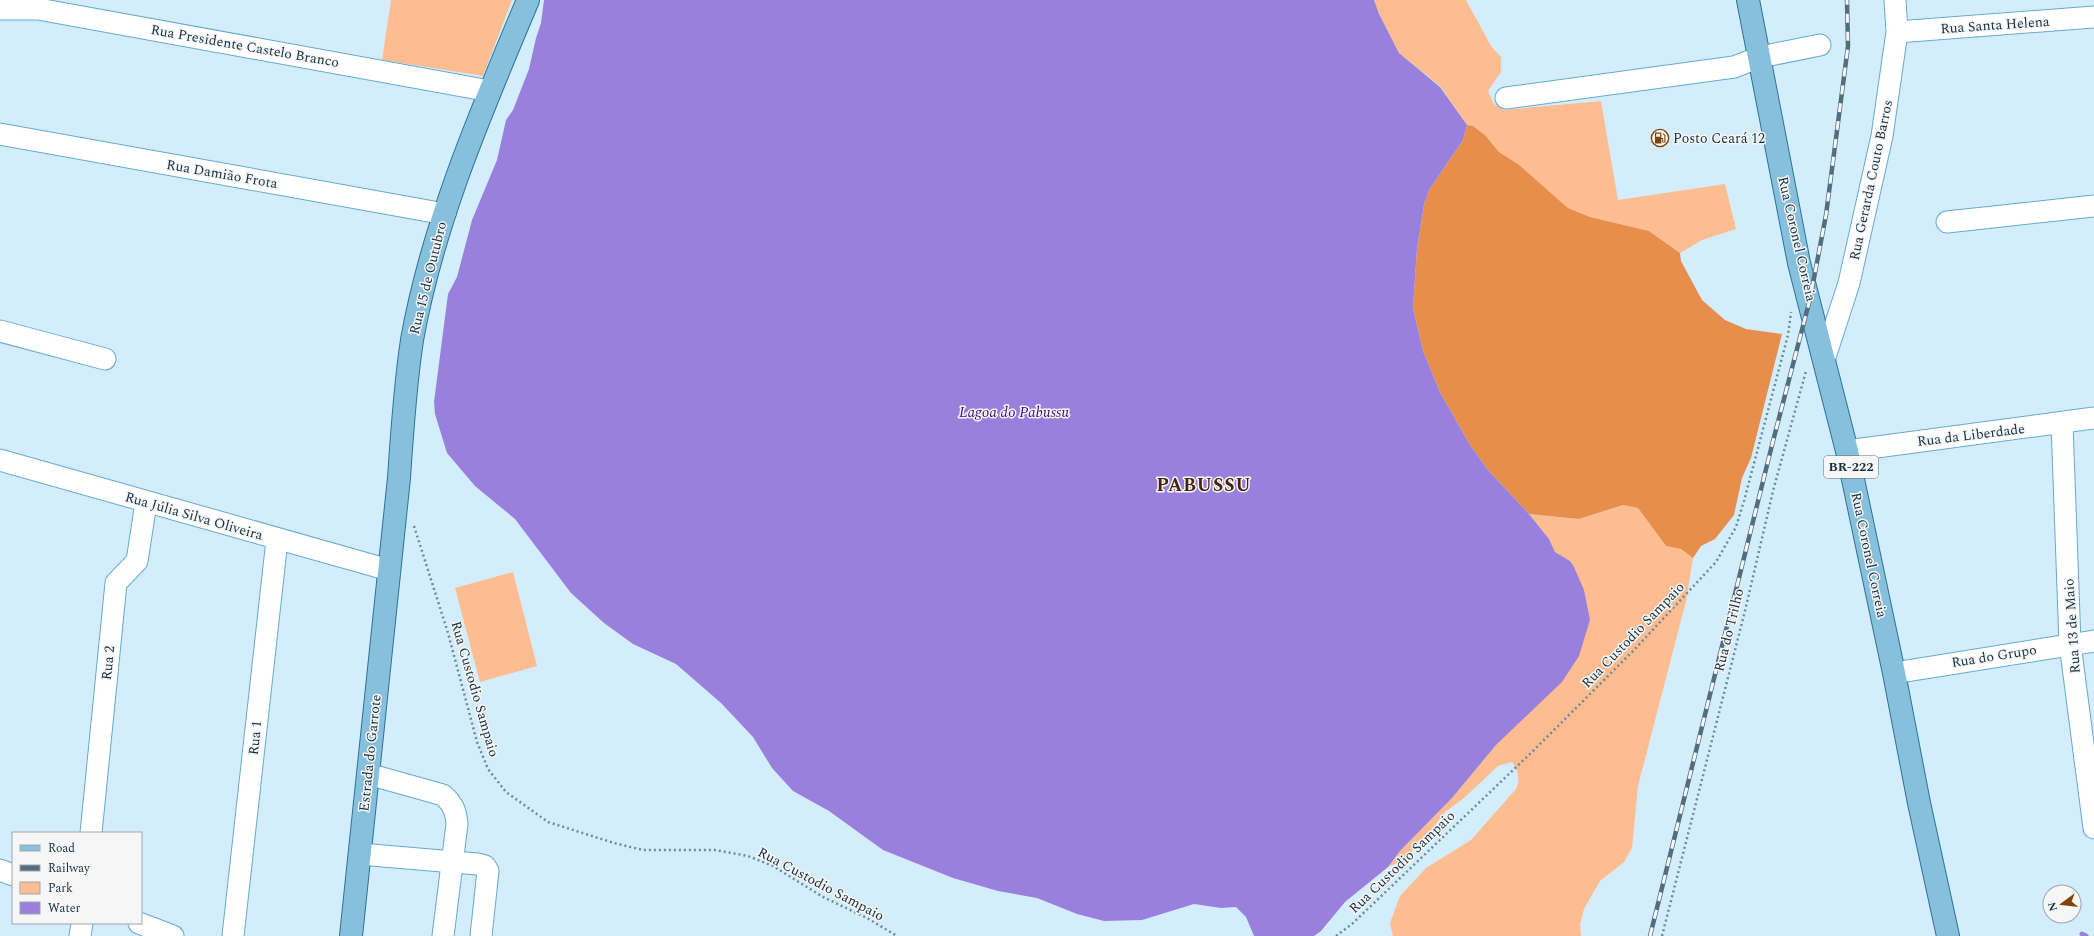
<svg xmlns="http://www.w3.org/2000/svg" width="2094" height="936" font-family="Spectral,serif">
<rect width="100%" height="100%" fill="#d3edfd"/>
<!-- green -->
<path fill="#febd91" d="M391 0H512L483 76 382 60Z
M1374 0H1466L1491 46 1501 57V72L1488 91 1494 104 1503 110 1601 101 1618 200 1725 184 1736 229 1702 240 1680 253 1649 231 1590 217 1568 208 1518 164 1499 152 1485 135 1473 126 1467 125 1440 86 1399 53 1379 14Z
M1623 505 1638 508 1666 546 1681 549 1693 558 1686 601 1638 786 1632 848 1624 862 1600 881 1584 909 1580 924 1581 936H1393L1390 923 1400 896 1426 868 1471 840 1516 789C1520 780 1519 770 1512 762L1498 766 1464 798 1445 812 1421 843 1397 863 1388 867 1400 851 1452 798 1496 745 1570 561 1555 552 1549 539 1529 514 1579 519Z
M513 572 537 666 480 682 455 588Z"/>
<!-- forest -->
<path fill="#e88e4d" d="M1467 125 1473 126 1485 135 1499 152 1518 164 1568 208 1590 217 1649 231 1680 253 1681 261 1702 300 1725 320 1746 329 1782 334 1751 458 1742 478 1734 515 1715 539 1701 546 1693 558 1681 549 1666 546 1638 508 1623 505 1579 519 1529 514 1488 470 1470 445 1440 392 1423 351 1413 308 1417 249 1424 205 1429 190 1463 140Z"/>
<!-- water -->
<path fill="#9980dc" d="M544 0H1374L1379 14 1399 53 1440 87 1467 125 1463 140 1429 190 1424 205 1417 249 1413 308 1423 351 1440 392 1470 445 1488 470 1529 514 1549 539 1555 552 1570 561 1574 567 1584 590 1590 620 1579 656 1562 682 1496 745 1452 798 1400 851 1388 867 1345 902 1321 931 1314 936H1254L1246 917 1236 907 1221 908 1194 904 1142 920 1104 921 1077 914 1037 898 998 891 953 878 883 850 829 811 793 791 772 768 753 737 721 703 676 664 633 644 604 623 571 593 515 519 475 486 447 453 435 414 434 402 448 294 457 277 472 220 497 160 506 120 513 110 529 69 536 38 541 23Z"/>
<g fill="none" stroke-linecap="round" stroke-linejoin="round">
<!-- stream -->
<path stroke="#9980dc" stroke-width="5" d="M2082 934 2086 936"/>
<defs>
<path id="minor" d="M0 9H38L490 91
M1897 32 2094 17
M1506 98 1734 67 1760 57 1820 45
M0 134 445 214
M1947 222 2094 206
M0 331 105 359
M1825 357 1849 283 1882 136 1897 32 1895 0
M2062 424 2070 644 2094 828
M1847 451 2094 418
M0 460 389 570
M1894 673 2094 641
M368 774 443 795C453 804 456 811 457 824L443 936
M91 833 116 583 137 561 146 503
M360 854 477 864 485 866 488 871 481 936
M0 870 13 875
M139 923 173 936
M80 936 82 923
M233 936 277 540"/>
<path id="major" d="M1748 0 1799 263 1847 451 1894 673 1919 803 1948 936
M351 936 399 478C402 432 405 386 412 340 433 222 482 110 528 0"/>
</defs>
<!-- minor casing -->
<use href="#minor" stroke="#66aad0" stroke-width="23"/>
<!-- major casing -->
<use href="#major" stroke="#2a7398" stroke-width="24"/>
<!-- path -->
<path stroke="#6e8999" stroke-width="2.5" stroke-dasharray="2 3" stroke-linecap="butt" d="M414 526 448 633 477 742 488 769 506 792 548 822 614 843 643 850H715L748 856 773 866 823 897 867 918 897 936
M1336 936 1352 924 1532 752 1634 650 1716 562 1736 527 1744 501 1788 335 1791 312
M1662 936 1745 611 1773 491 1806 371"/>
<!-- minor -->
<use href="#minor" stroke="#fff" stroke-width="21"/>
<!-- major -->
<use href="#major" stroke="#86c0dd" stroke-width="22"/>
<defs>
<path id="rail" d="M1650 936 1772 445 1810 299 1826 215 1848 46 1847 0"/>
</defs>
<!-- rail casing -->
<use href="#rail" stroke="#526d7d" stroke-width="4.5"/>
<!-- rail -->
<use href="#rail" stroke="#f6f6f6" stroke-width="3" stroke-dasharray="9" stroke-linecap="butt"/>
</g>
<!-- icons -->
<defs>
<symbol id="fuel-ring" viewBox="-11 -11 22 22"><circle r="9.5" fill="#f6f6f6" stroke="#824208" stroke-width="1.5"/><path d="M-5.5-6h7V0h2V4h1.3V-2.5L3-4.5l.8-.8L6-3V5H2.5V1h-1V6h-7ZM-4.2-4.7v3.2H.2V-4.7Z" fill="#824208"/></symbol>
</defs>
<g fill-rule="evenodd">
<use href="#fuel-ring" x="1650" y="128" width="20" height="20"/>
</g>
<g text-anchor="middle" dominant-baseline="central" stroke-width="3" stroke-linejoin="round" paint-order="stroke">
<!-- shield labels -->
<rect fill="#f6f6f6" stroke="#586c77" stroke-width="1" x="1824" y="456" width="54" height="22" rx="3"/>
<g font-size="13" font-weight="bold" fill="#153141">
<text x="1851" y="467">BR-222</text>
</g>
<!-- street labels -->
<g font-size="14" fill="#153141" stroke="#f6f6f6">
<text transform="translate(1995 25) rotate(-4)">Rua Santa Helena</text>
<text transform="translate(245 46) rotate(10)">Rua Presidente Castelo Branco</text>
<text transform="translate(222 174) rotate(10)">Rua Damião Frota</text>
<text transform="translate(1871 180) rotate(-78)">Rua Gerarda Couto Barros</text>
<text transform="translate(1797 239) rotate(77)">Rua Coronel Correia</text>
<text transform="translate(428 278) rotate(-76)">Rua 15 de Outubro</text>
<text transform="translate(1971 435) rotate(-7)">Rua da Liberdade</text>
<text transform="translate(194 516) rotate(16)">Rua Júlia Silva Oliveira</text>
<text transform="translate(1869 555) rotate(78)">Rua Coronel Correia</text>
<text transform="translate(2072 626) rotate(-94)">Rua 13 de Maio</text>
<text transform="translate(1729 630) rotate(-76)">Rua do Trilho</text>
<text transform="translate(1633 635) rotate(-46)">Rua Custodio Sampaio</text>
<text transform="translate(1994 656) rotate(-9)">Rua do Grupo</text>
<text transform="translate(108 663) rotate(-84)">Rua 2</text>
<text transform="translate(475 689) rotate(74)">Rua Custodio Sampaio</text>
<text transform="translate(255 738) rotate(-84)">Rua 1</text>
<text transform="translate(370 753) rotate(-84)">Estrada do Garrote</text>
<text transform="translate(1402 862) rotate(-44)">Rua Custodio Sampaio</text>
<text transform="translate(821 884) rotate(28)">Rua Custodio Sampaio</text>
</g>
<!-- poi labels -->
<g font-size="14" fill="#153141" stroke="#f6f6f6" text-anchor="start">
<text x="1673" y="138">Posto Ceará 12</text>
</g>
<!-- water labels -->
<g font-size="15" font-style="italic" fill="#3e0c7d" stroke="#f6f6f6">
<text x="1014" y="412">Lagoa do Pabussu</text>
</g>
<!-- district labels -->
<g font-size="18" font-weight="bold" letter-spacing="1" fill="#43230b" stroke="#f6f6f6">
<text x="1204" y="485">PABUSSU</text>
</g>
</g>
<!-- legend -->
<rect x="12" y="832" width="130" height="92" fill="#f6f6f6" stroke="#9ca7ae"/>
<rect x="20" y="845" width="20" height="6" fill="#86c0dd" stroke="#9ca7ae"/>
<text x="48" y="852" font-size="12" fill="#153141">Road</text>
<rect x="20" y="865" width="20" height="6" fill="#526d7d" stroke="#9ca7ae"/>
<text x="48" y="872" font-size="12" fill="#153141">Railway</text>
<rect x="20" y="882" width="20" height="12" fill="#febd91" stroke="#9ca7ae"/>
<text x="48" y="892" font-size="12" fill="#153141">Park</text>
<rect x="20" y="902" width="20" height="12" fill="#9980dc" stroke="#9ca7ae"/>
<text x="48" y="912" font-size="12" fill="#153141">Water</text>
<!-- north arrow -->
<g transform="translate(2062 904) rotate(255)"><circle r="19" fill="#f6f6f6" stroke="#9ca7ae"/>
<path d="M0-3L7 15L0 10L-7 15Z" fill="#824208"/>
<text y="-6" font-size="11" font-weight="bold" text-anchor="middle" fill="#153141">N</text>
</g>
</svg>
